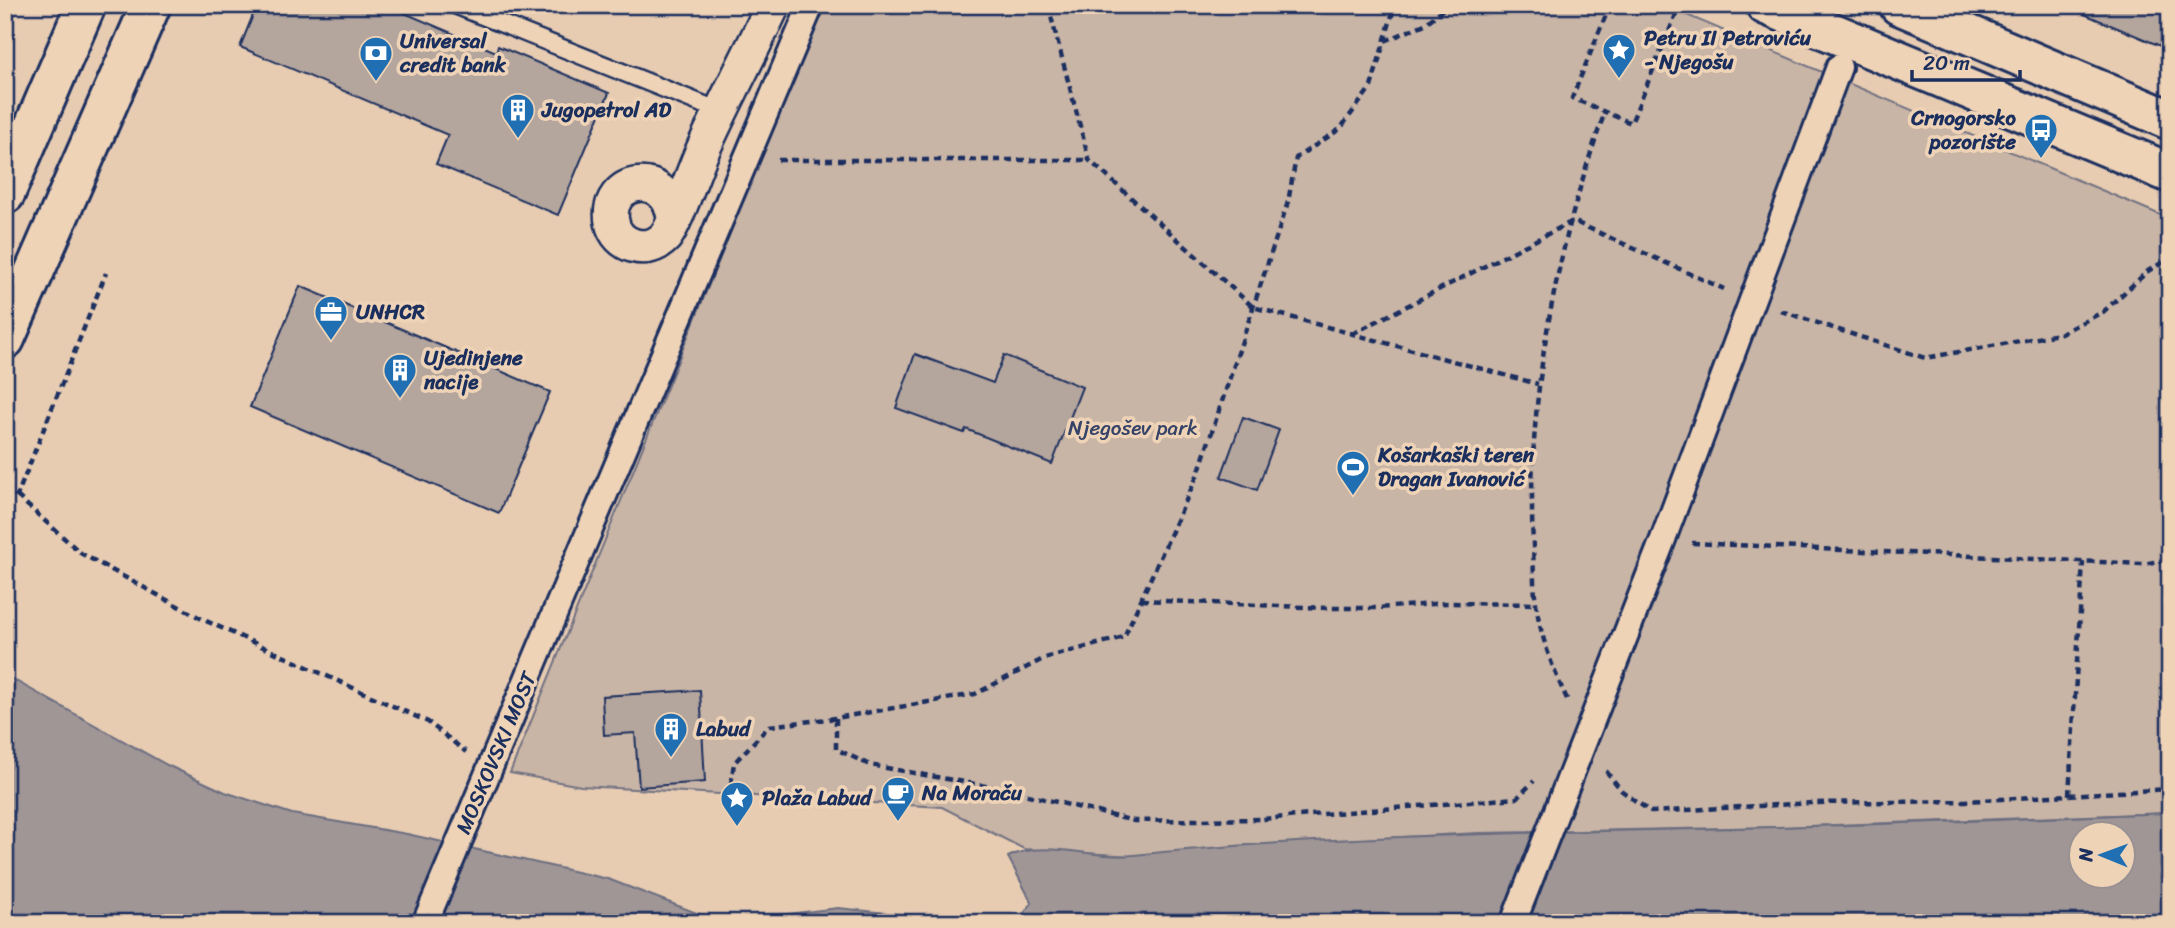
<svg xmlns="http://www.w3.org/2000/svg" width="2175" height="928" font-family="Sriracha,sans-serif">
<rect width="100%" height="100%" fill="#e7ccb2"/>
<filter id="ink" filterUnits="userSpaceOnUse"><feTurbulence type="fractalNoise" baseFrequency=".0143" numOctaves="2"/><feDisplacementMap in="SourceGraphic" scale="14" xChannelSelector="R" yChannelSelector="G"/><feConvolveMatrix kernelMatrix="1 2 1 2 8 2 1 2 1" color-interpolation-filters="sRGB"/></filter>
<g filter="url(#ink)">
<!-- green -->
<path fill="#c9b5a6" stroke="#727282" stroke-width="2" d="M823 5H1663L2170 219V813L1778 827 1478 833 1235 846 1131 856 1024 849 942 807 581 786 510 773Z"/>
<!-- water -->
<path fill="#a09696" stroke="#6b6d80" stroke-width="2" fill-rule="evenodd" d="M5 675 167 765 225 792 292 814 407 834 608 879 720 922 838 908 985 923H5Z
M2170 813V923H1016L1032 903 1008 857C1046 838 1093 860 1134 855 1348 833 1563 833 1778 827 1908 824 2039 818 2170 813ZM2080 834H2122V876H2080Z"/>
<!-- building -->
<path fill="#b4a59d" stroke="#1b2f5e" stroke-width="2" d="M257 5H386L496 52 498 46 609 93 558 215 436 164 448 135 240 47Z
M2065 5H2170V50L2065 6Z
M300 286 550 392 499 513 250 407Z
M915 354 993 383 1004 355 1082 387 1052 464 966 429 964 433 896 408Z
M1243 417 1279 430 1257 490 1221 477Z
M700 690 705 782 639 787 635 733 604 735 602 696Z"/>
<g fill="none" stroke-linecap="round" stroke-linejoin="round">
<defs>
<path id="service" d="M455 5 722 112"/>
<path id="pedestrian" d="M567 584 811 5
M1513 923 1662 542 1839 67"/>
<path id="minor" d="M674 217C666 167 604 179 612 222 617 247 648 255 665 237 674 227 694 170 701 154 723 104 750 55 773 5"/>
<path id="tertiary" d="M1766 5 2170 173
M1899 5 2170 120"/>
<path id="secondary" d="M5 194 86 5
M5 339 151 5"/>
</defs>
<!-- service casing -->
<use href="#service" stroke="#1b2f5e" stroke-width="21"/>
<!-- pedestrian casing -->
<use href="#pedestrian" stroke="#1b2f5e" stroke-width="30"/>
<!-- minor casing -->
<use href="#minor" stroke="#1b2f5e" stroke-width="38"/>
<!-- tertiary casing -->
<use href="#tertiary" stroke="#1b2f5e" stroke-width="44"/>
<!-- secondary casing -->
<use href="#secondary" stroke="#1b2f5e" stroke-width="44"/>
<!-- path -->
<path stroke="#1b2f5e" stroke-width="4.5" stroke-dasharray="7 5" stroke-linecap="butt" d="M1048 5 1089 160 1253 307 1538 384
M1610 5 1572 98 1631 123 1680 5
M1385 41 1425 24 1448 5
M778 160H1089
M1781 311 1925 358 2059 334 2103 312 2148 271 2170 258
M1352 334 1573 221 1724 289
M5 487 17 496 106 273
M17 496 82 554 204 620 428 722 466 752
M1692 543 2143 564 2170 559
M1141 600 1328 608H1377L1447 603 1536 604
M1567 699C1553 670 1540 635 1536 603 1533 584 1534 564 1533 545 1526 402 1556 246 1605 112
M836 718V749L870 765 1008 790 1134 821 1262 819 1517 798 1534 781
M1606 771 1622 791 1651 812 1812 803 1966 801 2170 789
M731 784 734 763 769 726 836 718 975 694 1045 658 1124 637 1198 474 1288 202 1296 158 1340 129 1371 87 1395 5
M2069 795 2083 562"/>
<!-- service -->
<use href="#service" stroke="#efd3b6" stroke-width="16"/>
<!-- pedestrian -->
<use href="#pedestrian" stroke="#efd3b6" stroke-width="24"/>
<!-- minor -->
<use href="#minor" stroke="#efd3b6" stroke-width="33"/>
<!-- tertiary -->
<use href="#tertiary" stroke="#efd3b6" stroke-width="38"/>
<!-- secondary -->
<use href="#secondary" stroke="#efd3b6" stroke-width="38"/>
<defs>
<path id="pedestrian-bridge" d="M425 923 567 584"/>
</defs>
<!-- pedestrian-bridge casing -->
<use href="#pedestrian-bridge" stroke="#1b2f5e" stroke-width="30" stroke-linecap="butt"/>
<!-- pedestrian-bridge -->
<use href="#pedestrian-bridge" stroke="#efd3b6" stroke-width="24"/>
</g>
</g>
<!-- icons -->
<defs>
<symbol id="sight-pin" viewBox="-11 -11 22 30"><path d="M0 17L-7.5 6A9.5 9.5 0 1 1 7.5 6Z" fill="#1f6fb2" stroke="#efd3b6"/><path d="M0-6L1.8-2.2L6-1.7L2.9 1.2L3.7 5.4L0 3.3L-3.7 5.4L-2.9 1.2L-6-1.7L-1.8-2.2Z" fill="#fff"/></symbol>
<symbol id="bank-pin" viewBox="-11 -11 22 30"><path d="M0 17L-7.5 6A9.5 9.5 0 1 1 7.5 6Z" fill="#1f6fb2" stroke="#efd3b6"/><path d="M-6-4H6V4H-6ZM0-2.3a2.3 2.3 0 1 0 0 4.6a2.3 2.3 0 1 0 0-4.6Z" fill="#fff"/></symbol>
<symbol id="building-pin" viewBox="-11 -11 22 30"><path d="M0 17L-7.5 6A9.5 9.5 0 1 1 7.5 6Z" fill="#1f6fb2" stroke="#efd3b6"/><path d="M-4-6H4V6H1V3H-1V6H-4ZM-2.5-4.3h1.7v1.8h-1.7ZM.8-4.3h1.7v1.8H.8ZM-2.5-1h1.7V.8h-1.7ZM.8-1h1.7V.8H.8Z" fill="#fff"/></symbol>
<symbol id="bus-pin" viewBox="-11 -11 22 30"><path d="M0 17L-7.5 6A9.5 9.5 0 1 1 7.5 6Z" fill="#1f6fb2" stroke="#efd3b6"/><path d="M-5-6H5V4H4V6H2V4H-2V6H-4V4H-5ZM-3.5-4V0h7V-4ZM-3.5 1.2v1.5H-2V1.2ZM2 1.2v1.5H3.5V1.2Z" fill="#fff"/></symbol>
<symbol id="office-pin" viewBox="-11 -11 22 30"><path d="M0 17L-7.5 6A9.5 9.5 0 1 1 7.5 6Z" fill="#1f6fb2" stroke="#efd3b6"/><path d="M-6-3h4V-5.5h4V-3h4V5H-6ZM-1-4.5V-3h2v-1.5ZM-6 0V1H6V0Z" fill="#fff"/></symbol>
<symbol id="stadium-pin" viewBox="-11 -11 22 30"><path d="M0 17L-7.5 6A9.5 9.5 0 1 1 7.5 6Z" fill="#1f6fb2" stroke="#efd3b6"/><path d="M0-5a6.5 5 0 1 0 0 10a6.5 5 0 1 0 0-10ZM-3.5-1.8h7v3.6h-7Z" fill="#fff"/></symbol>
<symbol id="cafe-pin" viewBox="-11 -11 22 30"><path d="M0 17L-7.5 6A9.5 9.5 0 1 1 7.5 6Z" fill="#1f6fb2" stroke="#efd3b6"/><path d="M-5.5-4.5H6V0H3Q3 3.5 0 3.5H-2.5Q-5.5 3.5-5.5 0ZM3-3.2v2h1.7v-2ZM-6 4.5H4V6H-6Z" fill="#fff"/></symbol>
</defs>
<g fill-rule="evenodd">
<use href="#sight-pin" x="1600" y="31" width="38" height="52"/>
<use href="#bank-pin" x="357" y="34" width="38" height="52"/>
<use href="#building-pin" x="499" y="91" width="38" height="52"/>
<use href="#bus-pin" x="2022" y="111" width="38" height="52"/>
<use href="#office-pin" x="312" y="293" width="38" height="52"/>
<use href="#building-pin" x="381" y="351" width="38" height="52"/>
<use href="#stadium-pin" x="1334" y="448" width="38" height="52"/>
<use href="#building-pin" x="652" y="710" width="38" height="52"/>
<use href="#cafe-pin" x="879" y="774" width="38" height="52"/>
<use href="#sight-pin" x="718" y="779" width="38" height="52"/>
</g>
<g text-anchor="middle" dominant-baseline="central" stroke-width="7" stroke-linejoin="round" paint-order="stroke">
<!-- poi labels -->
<g font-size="21" font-weight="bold" fill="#1b2f5e" stroke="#efd3b6" text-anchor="start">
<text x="1644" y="38">Petru II Petroviću<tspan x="1644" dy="24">- Njegošu</tspan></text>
<text x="400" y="41">Universal<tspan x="400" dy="24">credit bank</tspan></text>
<text x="542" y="110">Jugopetrol AD</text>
<text x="2016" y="118" text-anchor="end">Crnogorsko<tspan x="2016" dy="24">pozorište</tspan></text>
<text x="356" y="312">UNHCR</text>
<text x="424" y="358">Ujedinjene<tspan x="424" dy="24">nacije</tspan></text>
<text x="1378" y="455">Košarkaški teren<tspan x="1378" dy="24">Dragan Ivanović</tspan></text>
<text x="696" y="729">Labud</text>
<text x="922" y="793">Na Moraču</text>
<text x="762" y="798">Plaža Labud</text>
</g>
<!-- park labels -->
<g font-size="21" fill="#354369" stroke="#efd3b6">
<text x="1133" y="428">Njegošev park</text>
</g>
<!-- street labels -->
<g font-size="21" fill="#1b2f5e" stroke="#efd3b6">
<text transform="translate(496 753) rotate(-67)">MOSKOVSKI MOST</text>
</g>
</g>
<!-- margin -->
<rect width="2175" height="928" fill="none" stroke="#efd3b6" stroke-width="28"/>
<rect x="14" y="14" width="2147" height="900" fill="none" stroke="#1b2f5e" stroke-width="2.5" filter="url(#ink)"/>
<!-- north arrow -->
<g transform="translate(2102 855) rotate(271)"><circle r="33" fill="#efd3b6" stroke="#9a9193" stroke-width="2"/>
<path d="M0-5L12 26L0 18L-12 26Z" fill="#1f6fb2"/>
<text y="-10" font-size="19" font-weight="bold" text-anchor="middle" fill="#1b2f5e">N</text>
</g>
<!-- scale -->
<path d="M1912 70v10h108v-10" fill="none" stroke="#1b2f5e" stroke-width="3.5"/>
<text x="1923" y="70" font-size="21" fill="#1b2f5e" stroke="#efd3b6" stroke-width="5" paint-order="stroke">20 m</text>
</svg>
